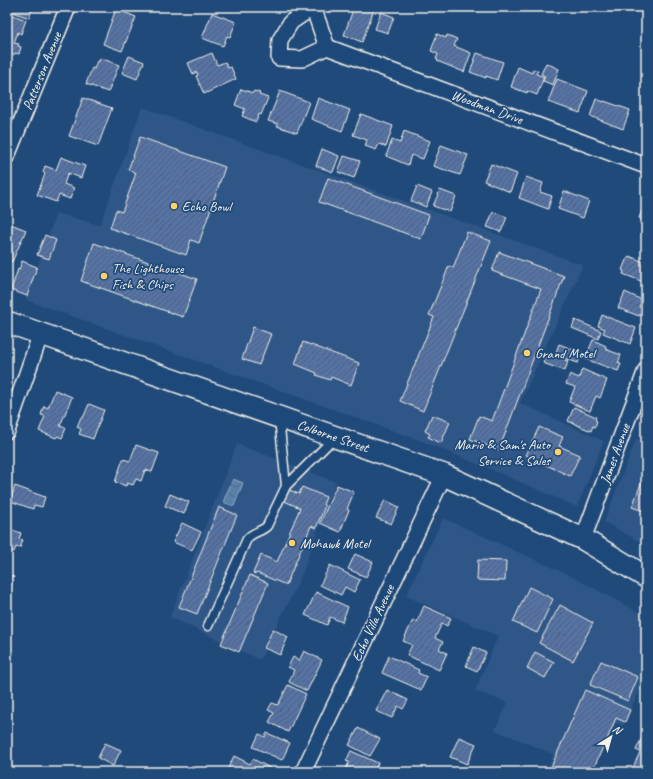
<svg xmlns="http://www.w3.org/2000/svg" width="653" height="779" font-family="Caveat,sans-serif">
<defs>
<pattern id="water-waves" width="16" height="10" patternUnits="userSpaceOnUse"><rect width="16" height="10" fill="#5880a9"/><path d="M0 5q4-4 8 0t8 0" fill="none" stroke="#526a81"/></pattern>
<pattern id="building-hatch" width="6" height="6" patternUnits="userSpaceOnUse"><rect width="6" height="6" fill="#5573a4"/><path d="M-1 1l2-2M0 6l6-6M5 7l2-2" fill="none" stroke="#4f5e75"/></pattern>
</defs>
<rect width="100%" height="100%" fill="#1f4a7a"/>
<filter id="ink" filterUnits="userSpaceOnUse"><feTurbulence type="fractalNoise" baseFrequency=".025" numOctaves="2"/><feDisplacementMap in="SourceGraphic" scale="8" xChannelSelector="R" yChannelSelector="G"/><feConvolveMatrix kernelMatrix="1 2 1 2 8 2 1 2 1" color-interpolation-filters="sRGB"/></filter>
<g filter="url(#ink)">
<!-- built -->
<path fill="#2f5687" d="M142 107 583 265 520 403 604 441 577 507 495 471 419 440 26 300 56 213 100 225Z
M636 439 646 442V545L604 522Z
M237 444 336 482 300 579 260 660 170 617Z
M443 518 569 575 646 616V677L623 726 614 722 591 772H547L553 754 495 730 508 703 475 691 498 636 406 596Z"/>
<!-- water -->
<path fill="url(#water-waves)" stroke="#96adc2" d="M233 479 243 483 234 506 223 502Z"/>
<!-- building -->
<path fill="url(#building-hatch)" stroke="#f4f1e8" d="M7 7H33L29 18 7 10Z
M354 7H368L374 9 362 42 344 35Z
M116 9 136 17 122 51 103 44Z
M381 12 394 17 388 33 375 29Z
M7 13 26 20 21 34 18 32 14 43 19 44 18 46 21 47 19 54 15 53 14 55 7 53Z
M212 13 236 22 230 37 227 36 223 46 202 38Z
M437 34 446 38 447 35 457 39 454 46 471 53 464 72 437 61 438 60 436 59 438 54 431 51Z
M212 53 217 65 225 62 228 68 231 67 236 79 204 94 196 76 198 75 197 72 193 74 188 63Z
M477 53 503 62 497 80 486 76V78L470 72Z
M129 56 144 62 137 79 122 73Z
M100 58 119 65 108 92 86 84 92 68 94 69 97 61 99 62Z
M546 63 559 69 553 85 543 81 545 76 541 74Z
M518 67 532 73 533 69 538 71 536 74 544 77 537 95 527 91V93L511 87Z
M557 79 588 91 580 113 548 102Z
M241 89 253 93 254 91 260 93 259 95 268 98 261 115 259 114 256 122 242 116 245 109 235 105Z
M280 91 309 102 297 133 277 126 278 124 268 121Z
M83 98 112 108 98 146 69 136Z
M318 98 350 110 342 131 311 119Z
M596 99 604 102V101L630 110 623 129 590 116Z
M361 114 393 126 386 147 379 144 376 150 365 146 367 140 353 135Z
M404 131 430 141 423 159 411 155 408 165 386 156 392 140 400 143Z
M140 137 225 167 199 243 191 240 186 255 110 228 116 210 122 212 136 173 128 170Z
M441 145 468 155 460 175 433 166Z
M322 149 339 156 333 172 316 166Z
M344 156 360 161 354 178 338 172Z
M61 157 85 166 81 178 68 173 64 184 74 188 70 199 59 195 56 202 37 195 45 174 43 172 45 166 56 170Z
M491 164 517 174 510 192 484 181Z
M526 177 543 183 540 192 552 196 548 209 519 198Z
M328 178 429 215 421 239 319 202Z
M417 186 432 192 426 207 411 201Z
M440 190 456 196 450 212 433 206Z
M564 191 589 201 583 218 558 209Z
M644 205 646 206V227L640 224 642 219 639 218Z
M493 212 507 217 501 232 487 227Z
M8 223 26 230 12 262 7 260V227Z
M467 232 491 241 423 411 400 401 434 317 429 315 449 266 453 268Z
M45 235 56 240 49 259 37 255Z
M94 243 197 279 183 317 81 281Z
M499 252 564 276 499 450 470 439 479 416 492 421 541 289 492 271Z
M629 256 646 263V283L623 274 624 271 622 270 626 260H627Z
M22 261 37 267 27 296 11 290 18 269 19 270Z
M625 292 642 300 639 307 643 309 639 316 618 308Z
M602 315 636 328 630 344 603 333 605 329 598 326Z
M575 320 601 331 598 339 572 328Z
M253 327 271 334 259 365 242 359Z
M593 340 606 346 605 349 621 355 618 363 621 364 618 371 585 359Z
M303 342 359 363 351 385 331 377 330 380 316 375 317 373 295 364Z
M559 344 582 353 578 363 555 355Z
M547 353 568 361 565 371 543 363Z
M582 369 607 380 600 398 596 396 590 411 569 402 575 387 566 384 570 374 579 378Z
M55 390 72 397 60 426 66 428 62 438 57 436 56 438 39 431 45 416 41 415 44 406 48 408Z
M89 404 104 410 93 439 79 434 81 429 77 427 81 417 83 418Z
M574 407 596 417 595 420 597 421 595 427 593 426 591 431 568 421Z
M432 415 450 422 441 443 428 437 430 434 425 431Z
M539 427 563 437 559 446 580 455 570 476 542 463V462L526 455Z
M136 445 159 453 152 472 145 470 141 481 136 479 133 485 127 483 126 486 115 482 123 459 130 461Z
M644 476 646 477V512L632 507Z
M337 485 354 492 347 509 349 510 340 532 320 523Z
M15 486 45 497 42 507 34 505 33 509 10 501Z
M302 487 326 497 323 505 325 506 316 528 311 526 286 585 257 573 256 574 253 573 261 555 277 562 300 508 282 500 287 489 299 494Z
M170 494 189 502 184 514 165 506Z
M385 500 399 507 391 524 376 518Z
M219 507 237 515 197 614 179 607Z
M182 523 201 532 192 550 173 542Z
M7 528 21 533 19 539 23 540 20 548 16 547 14 552 7 549Z
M355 554 373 562 366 577 348 569Z
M478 560 506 561 505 581 477 580Z
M330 565 360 580 354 592 345 587 341 595 320 585Z
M7 574 14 577 8 595H7Z
M250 575 268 583 239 652 221 644Z
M529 587 553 599 537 633 513 622Z
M316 592 348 607 342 622 330 617 327 625 305 615Z
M560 605 593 623 573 661 539 643Z
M424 606 451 618 447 626 442 623 435 638 443 642 439 649 447 653 439 670 407 655 412 645 403 641 413 620 417 622Z
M273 629 288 637 280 655 264 648Z
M474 647 486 653 477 671 466 666Z
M304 651 322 660 307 691 289 682 294 670 288 667 293 657 299 661Z
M535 652 554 662 545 678 527 668Z
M389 656 419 670 418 673 427 677 421 690 382 673Z
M601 661 638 677 628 701 590 685Z
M288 685 306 694 288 732 269 722 274 713 268 710 272 703 278 705Z
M387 690 408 700 403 709 398 706 392 718 376 711Z
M585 690 630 710 625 722 616 718 606 742 608 743 606 748 603 747 592 772H549Z
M358 728 380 739 370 756 349 745Z
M646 729V772H631L640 752 636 750Z
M267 733 290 743 282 760 253 747 259 734 265 737Z
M459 737 476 744 467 764 450 757Z
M105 743 121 750 113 766 98 758Z
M351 751 378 763 374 772H353L346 769 349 762 346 761Z
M234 756 250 764 253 759 270 768 268 772H226Z"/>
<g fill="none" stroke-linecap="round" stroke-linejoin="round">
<defs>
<path id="service" d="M279 418 286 486 334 438
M208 626 247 539C252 532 261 532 267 526L286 486"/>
<path id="minor" d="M313 7 291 22 280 40 279 58 302 59 327 47 646 166
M313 7 327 47
M7 156 68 7
M7 431 41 333
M583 539 646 370
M303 772 444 475"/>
<path id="secondary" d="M7 322 444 475 583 539 646 577"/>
</defs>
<!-- service casing -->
<use href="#service" stroke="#f4f1e8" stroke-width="11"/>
<!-- minor casing -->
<use href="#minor" stroke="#f4f1e8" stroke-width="18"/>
<!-- secondary casing -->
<use href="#secondary" stroke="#f4f1e8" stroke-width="24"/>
<!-- service -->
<use href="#service" stroke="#1f4a7a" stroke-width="8"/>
<!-- minor -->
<use href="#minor" stroke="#1f4a7a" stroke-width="15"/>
<!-- secondary -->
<use href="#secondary" stroke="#1f4a7a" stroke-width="21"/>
</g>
</g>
<!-- markers -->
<g fill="#ffd166" stroke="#1f4a7a" stroke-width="1.5">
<circle cx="174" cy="206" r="4"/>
<circle cx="104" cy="276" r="4"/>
<circle cx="527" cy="353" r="4"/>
<circle cx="558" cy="452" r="4"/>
<circle cx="292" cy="543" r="4"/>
</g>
<g text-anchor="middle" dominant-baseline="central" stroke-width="3.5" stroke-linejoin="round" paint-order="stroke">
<!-- street labels -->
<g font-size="14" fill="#f4f1e8" stroke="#1f4a7a">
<text transform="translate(42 71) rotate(-68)">Patterson Avenue</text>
<text transform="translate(487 107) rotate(20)">Woodman Drive</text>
<text transform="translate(333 436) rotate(19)">Colborne Street</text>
<text transform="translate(615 454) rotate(-70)">James Avenue</text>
<text transform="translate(373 623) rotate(-65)">Echo Villa Avenue</text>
</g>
<!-- poi labels -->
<g font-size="14" fill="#f4f1e8" stroke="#1f4a7a" text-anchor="start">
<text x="182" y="206">Echo Bowl</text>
<text x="112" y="268">The Lighthouse<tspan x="112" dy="16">Fish &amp; Chips</tspan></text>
<text x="535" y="353">Grand Motel</text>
<text x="550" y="444" text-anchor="end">Mario &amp; Sam's Auto<tspan x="550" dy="16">Service &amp; Sales</tspan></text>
<text x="300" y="543">Mohawk Motel</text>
</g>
</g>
<!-- margin -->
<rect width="653" height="779" fill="none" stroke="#1f4a7a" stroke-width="24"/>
<rect x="12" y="12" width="629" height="755" fill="none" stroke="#f4f1e8" stroke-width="1.5" filter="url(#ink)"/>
<!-- north arrow -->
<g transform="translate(611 737) rotate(37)" stroke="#1f4a7a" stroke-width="3" paint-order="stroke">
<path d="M0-3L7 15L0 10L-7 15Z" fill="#f4f1e8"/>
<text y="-6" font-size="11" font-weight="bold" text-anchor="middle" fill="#f4f1e8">N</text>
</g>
</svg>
